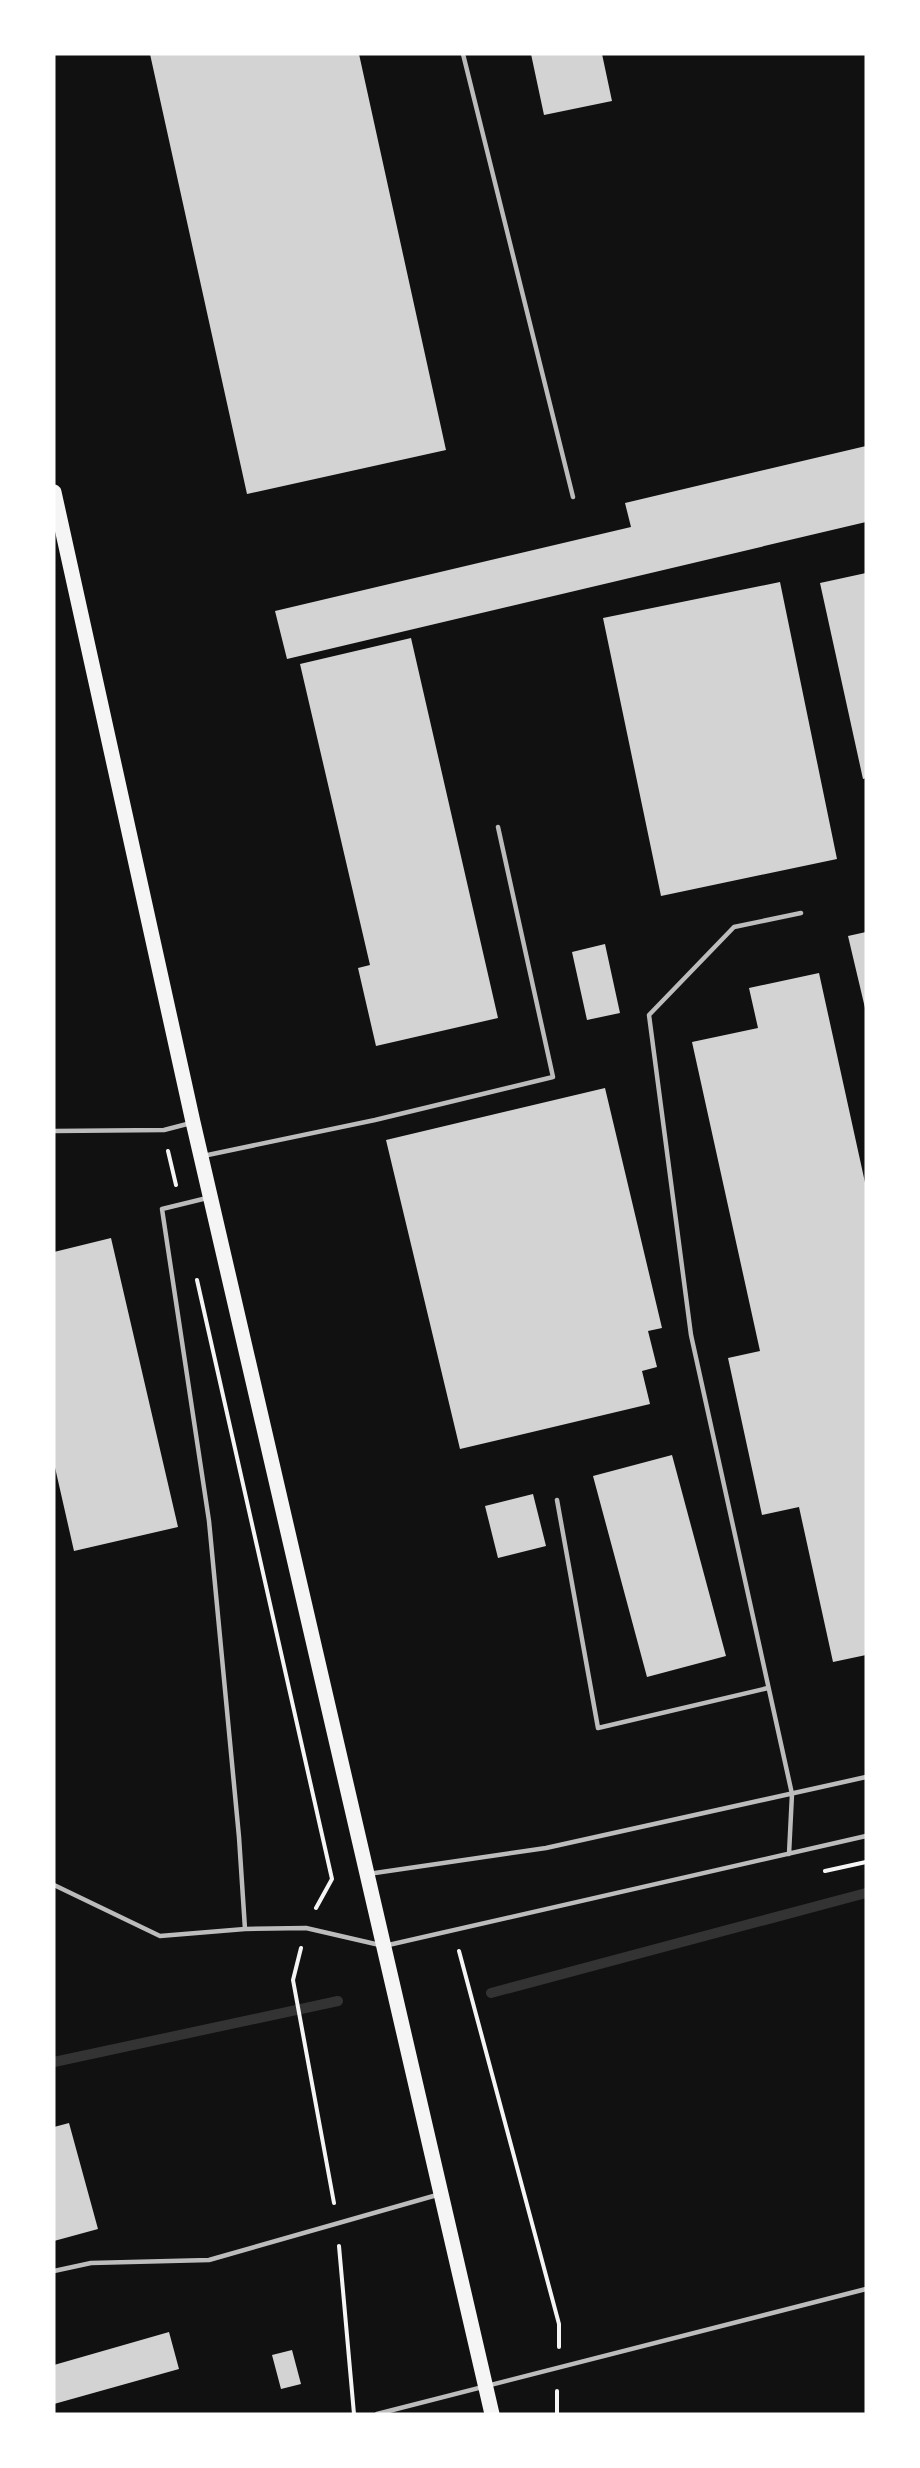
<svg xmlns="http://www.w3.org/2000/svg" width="920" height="2468" font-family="'PT Sans',sans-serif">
<rect width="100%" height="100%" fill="#111"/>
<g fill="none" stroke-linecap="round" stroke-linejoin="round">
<!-- stream -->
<path stroke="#333" stroke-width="10" d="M491 1993 866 1893
M54 2062 338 2001"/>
</g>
<!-- building -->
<path fill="#d3d3d3" d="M150 54H359L446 450 247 494Z
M531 54H602L612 101 544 115Z
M866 446V522L287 659 275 611 631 527 625 503Z
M866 573V778L863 779 820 583Z
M780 582 837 859 661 896 603 618Z
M411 638 498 1018 376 1046 358 968 370 965 300 664Z
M866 932V1008H865L848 936Z
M605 944 620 1013 587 1020 572 952Z
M819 973 866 1187V1655L833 1662 799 1507 762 1515 728 1358 760 1351 692 1042 758 1028 749 988Z
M605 1088 662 1328 648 1331 657 1367 642 1371 650 1404 460 1449 386 1140Z
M111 1238 178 1527 74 1551 54 1463V1252Z
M672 1455 726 1656 647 1677 593 1476Z
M533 1494 546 1546 498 1558 485 1506Z
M69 2123 98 2229 54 2241V2127Z
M169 2332 179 2369 54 2404V2365Z
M292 2350 301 2384 281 2389 272 2355Z"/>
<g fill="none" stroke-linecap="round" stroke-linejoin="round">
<!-- path -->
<path stroke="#f5f5f5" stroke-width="4" d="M168 1151 176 1185
M197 1280 332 1879 316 1908
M825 1871 866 1862
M301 1948 293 1980 334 2203
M459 1951 559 2324V2347
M339 2246 354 2414
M557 2414V2391"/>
<!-- service -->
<path stroke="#bcbcbc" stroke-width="4.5" d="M463 54 573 497
M54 1131 164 1130 191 1123
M203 1156 375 1120 553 1077 498 827
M207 1198 162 1209 209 1521 239 1837 245 1929
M557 1500 598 1728 768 1688
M789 1854 792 1794 691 1335 649 1015 734 927 801 913
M368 1874 546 1848 866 1777
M54 1885 160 1936 245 1929 306 1928 384 1946 866 1836
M54 2271 91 2263 209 2260 437 2195
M377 2414 866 2289"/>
<!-- primary -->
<path stroke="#f5f5f5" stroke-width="15" d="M54 492 193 1122 492 2414"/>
</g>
<!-- border -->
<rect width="920" height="2468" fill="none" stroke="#ffffff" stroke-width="111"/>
</svg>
